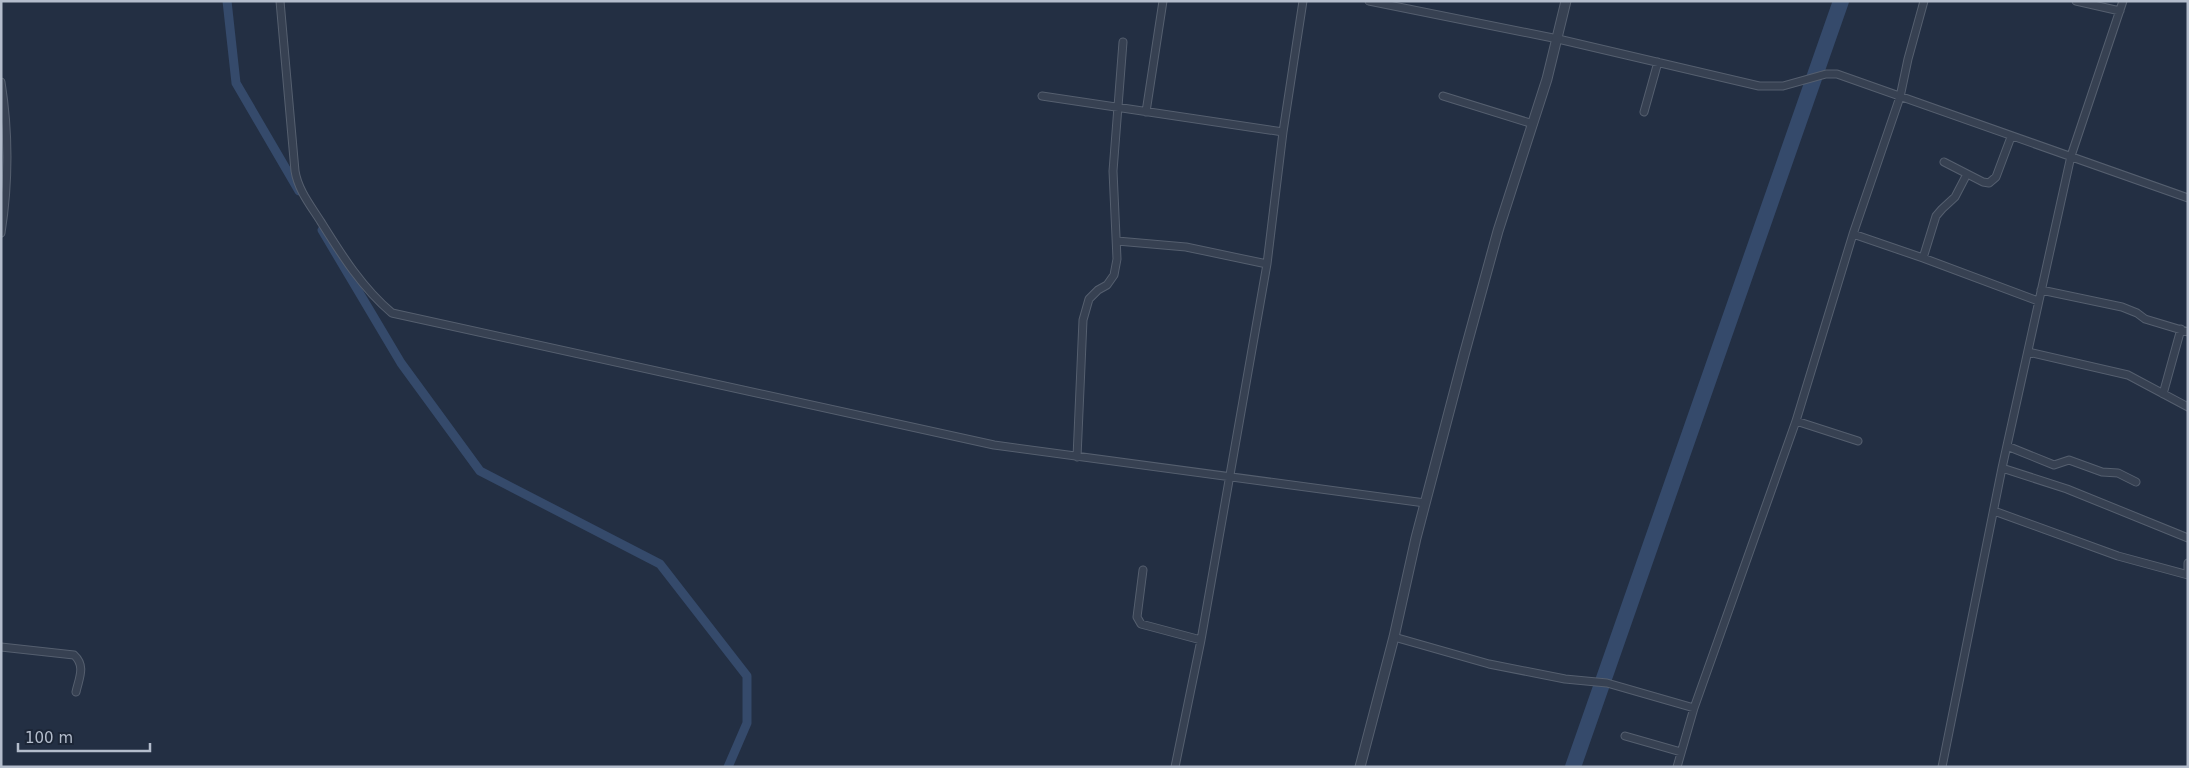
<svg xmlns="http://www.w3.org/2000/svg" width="2189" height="768" font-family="'DejaVu Sans',sans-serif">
<rect width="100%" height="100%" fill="#232f43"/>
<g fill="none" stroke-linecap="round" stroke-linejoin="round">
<!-- canal -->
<path stroke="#354a6b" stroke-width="9" d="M227 1 236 83 299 191
M322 230 401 363 480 471 660 564 747 676V723L728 767"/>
<!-- river -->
<path stroke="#354a6b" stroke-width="16" d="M1573 767 1841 1"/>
<defs>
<path id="minor" d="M280 1 295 171C298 190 311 206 321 222 341 254 362 288 392 313L994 445 1425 503
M1369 1 1558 39 1759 86H1783L1826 74H1837L2188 198
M2076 1 2120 11
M1 82C9 132 9 182 1 233
M1042 96 1283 132
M1443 96 1533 124
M1146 112 1163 1
M1644 112 1658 62
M1944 162 1983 182 1989 183 1996 177 2011 137
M1853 234 1923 258 2038 301
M1117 241 1186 247 1267 264
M1923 258 1936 216 1942 209 1955 197 1967 174
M2041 290 2122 307 2137 313 2145 319 2188 332
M2028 352 2128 375 2188 407
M2163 394 2181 329
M1796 421 1858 441
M2007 446 2054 465 2069 460 2102 472 2118 473 2136 482
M1077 457 1083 320 1089 299 1098 290 1107 285 1114 275 1117 259 1113 171 1123 42
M2002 468 2067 489 2188 538
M1994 511 2118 556 2188 575
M2188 563V573
M1143 570 1137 617 1141 624 1201 640
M1394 637 1489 664 1565 679 1607 683 1694 708
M1 647 74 655C86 666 79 678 76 692
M1625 736 1681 752
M1175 767 1201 640 1267 264 1283 132 1303 1
M1677 767 1694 708 1796 421 1853 234 1900 97 1908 59 1924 1
M1942 767 2002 468 2071 156 2123 1"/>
<path id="tertiary" d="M1360 767 1394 637 1416 538 1464 355 1498 231 1547 79 1566 1"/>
</defs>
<!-- minor casing -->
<use href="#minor" stroke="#555f6f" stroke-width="9"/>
<!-- tertiary casing -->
<use href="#tertiary" stroke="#555f6f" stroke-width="11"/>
<!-- minor -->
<use href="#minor" stroke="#374152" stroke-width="7"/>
<!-- tertiary -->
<use href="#tertiary" stroke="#374152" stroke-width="9"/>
</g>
<!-- border -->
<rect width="2189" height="768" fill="none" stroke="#b4bdcc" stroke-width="5"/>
<!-- scale -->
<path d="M18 743v8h132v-8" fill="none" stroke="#b4bdcc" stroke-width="2.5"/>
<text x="25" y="743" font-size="15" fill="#b4bdcc" stroke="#1c2637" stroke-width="4" paint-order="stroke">100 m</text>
</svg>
